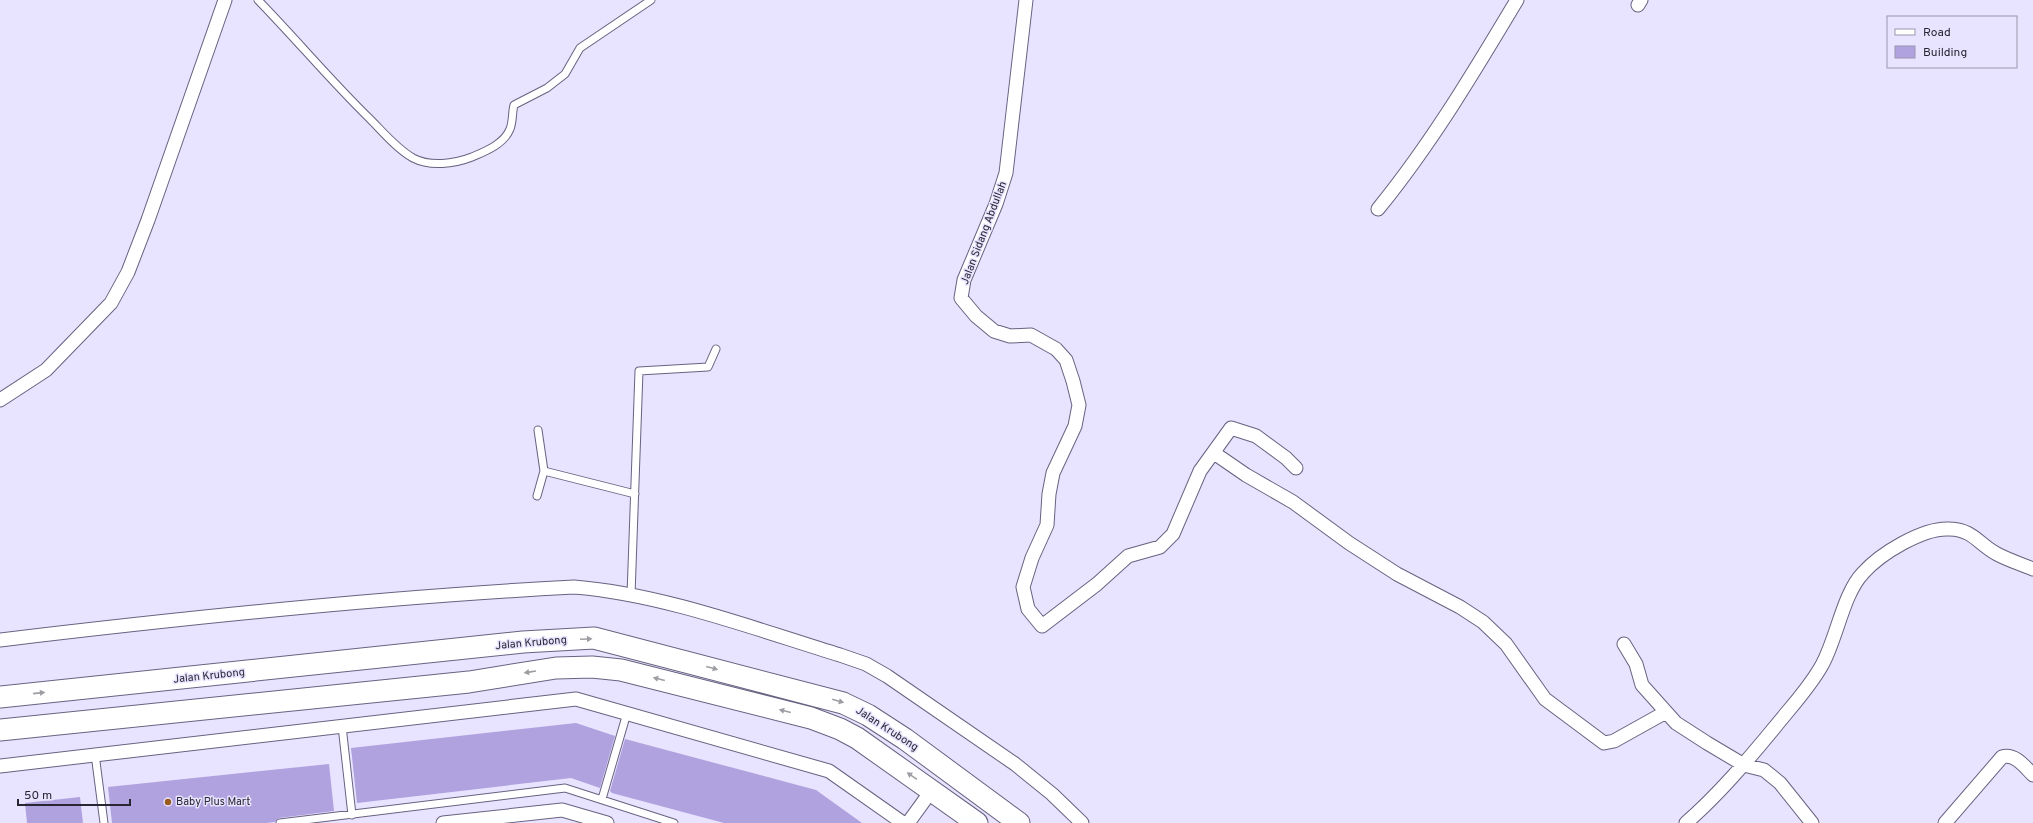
<svg xmlns="http://www.w3.org/2000/svg" width="2033" height="823" font-family="Overpass,sans-serif">
<rect width="100%" height="100%" fill="#e8e3fe"/>
<!-- building -->
<path fill="#afa2de" d="M576 723 615 736 600 788 571 778 357 803 351 748Z
M625 739 816 790 862 823H724L612 793 610 791Z
M329 764 334 811 279 818 275 822 266 823H112L108 787Z
M80 797 83 823H27L25 803Z"/>
<g fill="none" stroke-linecap="round" stroke-linejoin="round">
<defs>
<path id="lane" d="M258 0C296 39 331 81 370 119 383 132 397 149 413 158 430 167 454 164 472 157 486 151 504 144 510 129 513 122 512 112 514 105L547 88 565 74 580 48 651 0
M544 471 635 494
M537 496 544 471 538 430
M631 595 639 371 708 367 716 349
M342 726 352 815
M95 754 104 823
M602 799 627 713
M280 823 565 788 674 823"/>
<path id="street" d="M1026 0 1006 173 996 204 964 280 961 298 976 316 994 331 1010 336 1031 335 1056 349 1066 360 1073 381 1079 405 1075 426 1053 473 1049 494 1047 525 1032 558 1023 587 1028 609 1042 626 1097 584 1128 556 1160 547 1173 534 1200 471 1231 428 1256 436 1286 458 1296 468
M1638 5 1641 0
M1378 209C1431 144 1474 72 1517 0
M0 400 46 370 111 303 128 272 148 220 225 0
M1214 453 1246 475 1293 502 1349 543 1397 574 1460 607 1483 622 1506 644 1545 699 1604 743 1614 741 1666 712
M0 640C191 617 382 597 574 587 662 594 755 629 840 655L866 664 887 676 1015 764 1052 794 1082 823
M1624 644 1636 664 1642 685 1676 723 1707 743 1744 765 1764 770 1780 783 1812 823
M0 766 576 699 829 771 903 823
M443 823 562 810 607 823
M908 823 932 790
M1686 823C1719 794 1747 761 1775 727 1791 707 1810 687 1822 665 1837 638 1843 594 1863 573 1880 554 1923 527 1950 529 1974 530 1978 544 1997 554 2008 560 2021 564 2033 569
M1945 823 2002 757C2015 753 2025 767 2033 775"/>
<path id="primary" d="M0 697 523 642 594 638 843 703 868 715 905 739 1019 823
M0 730 469 682 556 668 592 667 621 670 811 718 840 729 857 738 977 823"/>
</defs>
<!-- lane casing -->
<use href="#lane" stroke="#686280" stroke-width="9"/>
<!-- street casing -->
<use href="#street" stroke="#686280" stroke-width="15"/>
<!-- primary casing -->
<use href="#primary" stroke="#686280" stroke-width="23"/>
<!-- lane -->
<use href="#lane" stroke="#fff" stroke-width="7"/>
<!-- street -->
<use href="#street" stroke="#fff" stroke-width="13"/>
<!-- primary -->
<use href="#primary" stroke="#fff" stroke-width="21"/>
</g>
<!-- one-way arrows -->
<defs><path id="oneway-solid" d="M-6-.8H1V-3.2L6.5 0L1 3.2V.8H-6Z"/></defs>
<g fill="#9f9da3">
<use href="#oneway-solid" transform="translate(586 639) rotate(-3)"/>
<use href="#oneway-solid" transform="translate(712 668) rotate(15)"/>
<use href="#oneway-solid" transform="translate(530 672) rotate(171)"/>
<use href="#oneway-solid" transform="translate(659 679) rotate(-166)"/>
<use href="#oneway-solid" transform="translate(39 693) rotate(-6)"/>
<use href="#oneway-solid" transform="translate(838 701) rotate(16)"/>
<use href="#oneway-solid" transform="translate(785 711) rotate(-166)"/>
<use href="#oneway-solid" transform="translate(912 776) rotate(-145)"/>
</g>
<!-- markers -->
<circle fill="#995d1f" stroke="#e8e3fe" stroke-width="1.5" cx="168" cy="802" r="4"/>
<g text-anchor="middle" dominant-baseline="central" stroke-width="3" stroke-linejoin="round" paint-order="stroke">
<!-- street labels -->
<g font-size="11" fill="#292633" stroke="#e8e3fe">
<text transform="translate(984 233) rotate(-69)">Jalan Sidang Abdullah</text>
<text transform="translate(531 643) rotate(-5)">Jalan Krubong</text>
<text transform="translate(209 676) rotate(-6)">Jalan Krubong</text>
<text transform="translate(887 729) rotate(33)">Jalan Krubong</text>
</g>
<!-- poi labels -->
<g font-size="11" fill="#292633" stroke="#e8e3fe" text-anchor="start">
<text x="176" y="802">Baby Plus Mart</text>
</g>
</g>
<!-- legend -->
<rect x="1887" y="16" width="130" height="52" fill="#e8e3fe" stroke="#9c97ad"/>
<rect x="1895" y="29" width="20" height="6" fill="#ffffff" stroke="#9c97ad"/>
<text x="1923" y="36" font-size="12" fill="#292633">Road</text>
<rect x="1895" y="46" width="20" height="12" fill="#afa2de" stroke="#9c97ad"/>
<text x="1923" y="56" font-size="12" fill="#292633">Building</text>
<!-- scale -->
<path d="M18 799v6h112v-6" fill="none" stroke="#292633" stroke-width="2"/>
<text x="24" y="799" font-size="12" fill="#292633" stroke="#e8e3fe" stroke-width="3" paint-order="stroke">50 m</text>
</svg>
